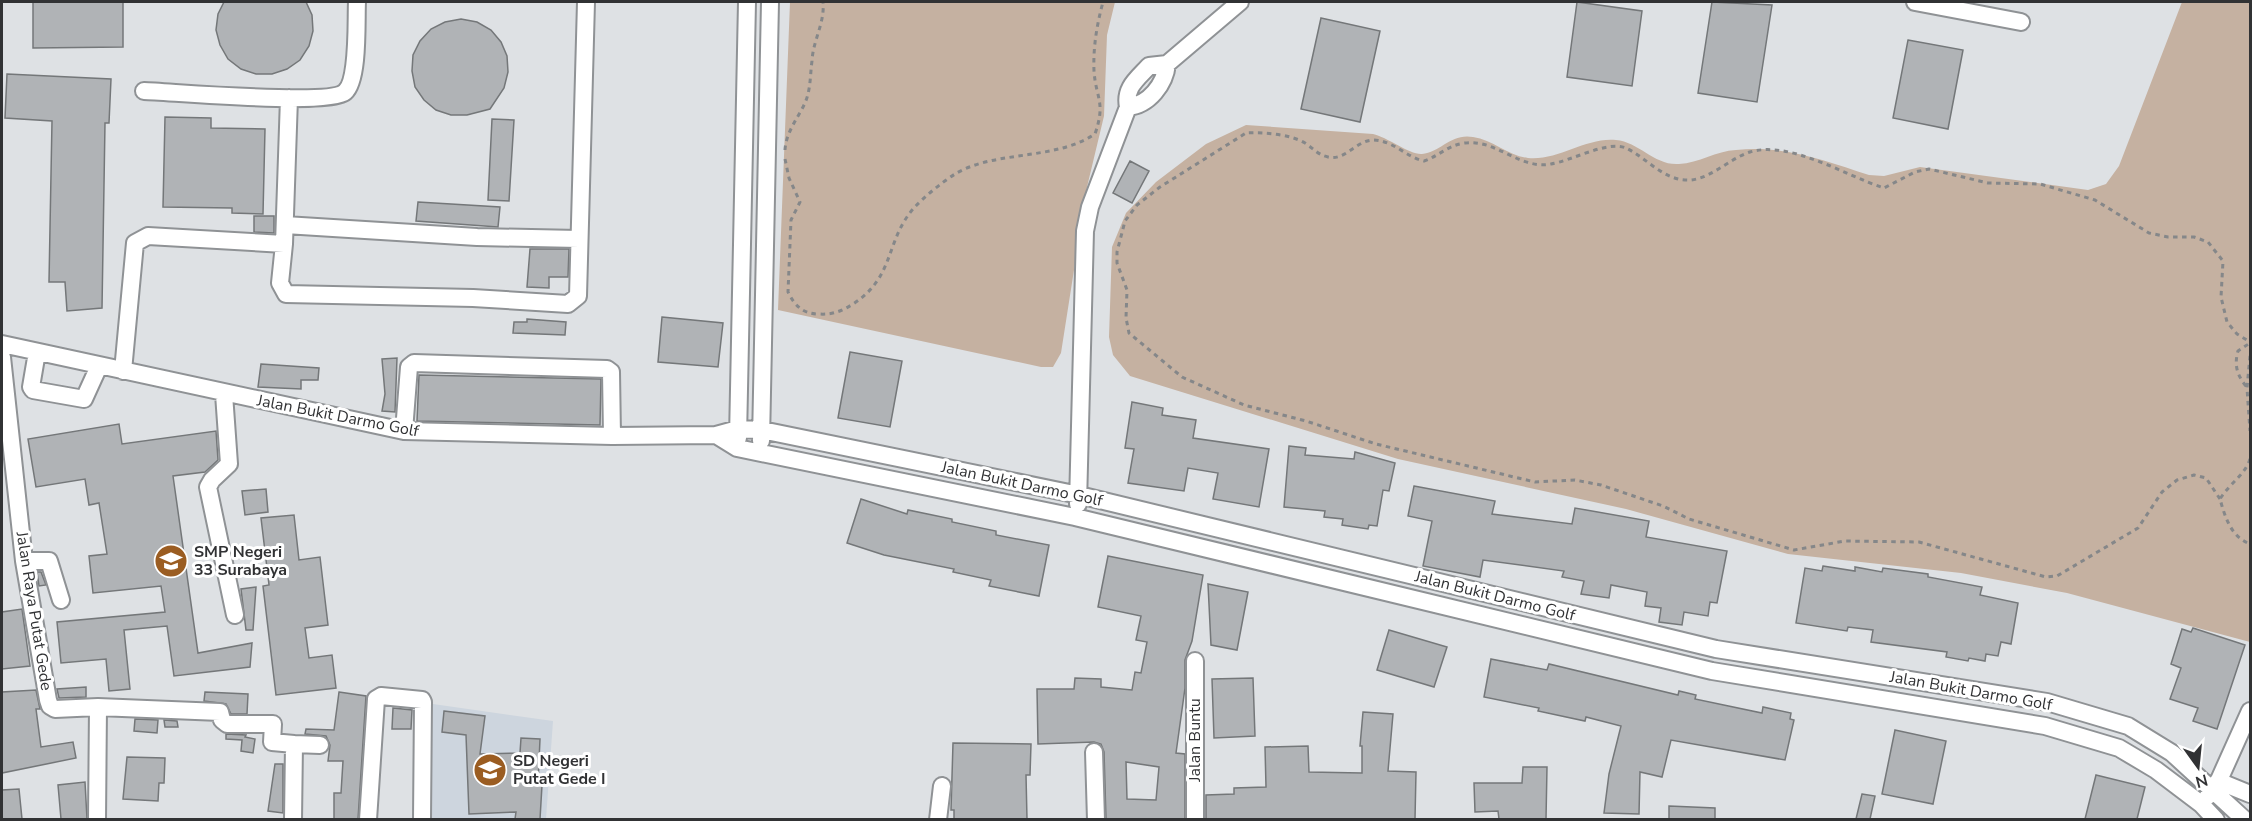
<svg xmlns="http://www.w3.org/2000/svg" width="2252" height="821" font-family="'Nunito Sans',sans-serif">
<rect width="100%" height="100%" fill="#dee1e4"/>
<!-- built -->
<path fill="#cdd5de" d="M433 704 553 721 546 819 429 820Z"/>
<!-- green -->
<path fill="#c5b1a1" d="M790 2H1115L1107 35 1104 116 1087 187 1061 353 1053 367H1041L778 310Z
M2182 2H2250V642L2067 593 1961 573 1788 554 1626 509 1398 459 1130 376 1113 355 1109 337 1112 247 1126 213 1156 182 1206 144 1246 125 1373 134C1387 137 1410 155 1422 154 1441 152 1451 133 1473 137 1493 140 1509 156 1528 158 1558 161 1586 137 1616 140 1639 142 1655 166 1679 164 1699 163 1716 151 1736 150 1785 145 1823 160 1869 175L1884 176 1920 167 2088 190 2106 184 2119 166Z"/>
<!-- building -->
<path fill="#b0b3b6" stroke="#747779" stroke-width="1.5" fill-rule="evenodd" d="M33 2H123V47L33 48Z
M224 2H306L312 15 313 31 309 46 300 60 287 69 272 74H256L241 69 228 59 220 45 216 30 218 14Z
M1577 2 1642 11 1632 86 1567 77Z
M1712 2 1772 5 1757 102 1698 93Z
M1321 18 1380 31 1360 122 1301 109Z
M461 19 477 22 491 30 501 42 507 56 508 72 504 88 490 109 467 115H451L436 110 424 100 415 87 412 71 413 55 420 41 431 29 445 22Z
M1908 40 1963 50 1948 129 1893 118Z
M7 74 111 79 109 123H105L102 308 67 311 65 282H49L52 121 5 118Z
M165 117 211 118V128L265 129 263 214 232 213V208L163 207Z
M492 119 514 120 509 201 488 200Z
M1130 161 1149 171 1132 203 1113 193Z
M418 202 500 207 498 227 416 221Z
M254 216H274V233L254 232Z
M530 249H569L568 277H549V288L527 287Z
M662 317 723 323 718 367 658 362Z
M527 319 566 322 565 335 513 333 514 322H527Z
M850 352 902 361 890 427 838 418Z
M397 358 395 412 382 411 385 394 382 359Z
M261 364 319 368 318 380H301V389L258 387Z
M419 375 601 379 600 425 417 421Z
M1132 402 1163 408 1162 415 1196 420 1193 438 1269 449 1259 507 1213 499 1218 473 1188 468 1184 491 1128 483 1134 449 1125 448Z
M119 424 122 444 216 431 218 460 205 472 173 476 198 653 252 643 250 667 174 676 167 626 124 630 130 689 109 691 106 659 61 663 57 622 165 612 161 586 93 593 89 556 107 554 99 503 89 505 85 479 36 487 28 439Z
M1289 446 1306 448 1305 455 1354 459 1355 452 1395 463 1389 491 1383 490 1377 526 1369 525 1368 529 1342 525 1343 519 1324 517 1325 511 1284 507Z
M1414 486 1495 501 1492 514 1572 524 1575 508 1649 521 1646 537 1727 551 1717 603 1710 602 1708 616 1684 612 1682 625 1659 622 1661 608 1645 606 1647 592 1611 585 1609 598 1581 594 1584 581 1562 577 1564 571 1483 560 1480 577 1423 566 1432 521 1408 516Z
M266 489 268 512 245 515 242 491Z
M861 499 907 514 908 510 952 519V522L996 531V535L1049 545 1039 596 989 586 991 580 953 572 954 569 884 555 847 543Z
M294 515 299 560 320 557 328 625 305 628 309 658 332 655 336 688 276 695 263 586 269 585 261 518Z
M1108 556 1203 575 1192 641 1185 660V688L1176 753 1185 754V819H1106L1104 752 1101 744 1094 742 1038 744 1037 689H1074L1075 678 1101 679V687L1132 690 1135 672 1141 673 1147 642 1136 640 1141 616 1098 607ZM1126 762 1159 767 1156 800 1127 799Z
M1823 566 1855 571V567L1882 572 1883 568 1928 574V577L1982 587 1980 595 2018 603 2011 644 2001 642 1998 656 1986 654 1985 661 1969 658 1968 661 1946 657 1947 652 1871 642 1873 630 1848 627 1847 631 1796 623 1805 568 1822 571Z
M37 572H41L46 585 39 586Z
M1208 584 1248 592 1237 650 1211 645Z
M256 587 253 630H246L241 589Z
M22 609 30 666 2 669V612Z
M2193 628 2245 645 2217 729 2193 721 2198 708 2170 699 2181 668 2171 664 2182 629 2191 632Z
M1389 630 1447 647 1434 687 1377 670Z
M1491 659 1547 670 1549 664 1678 695 1679 691 1696 695 1695 699 1762 713 1763 707 1791 713 1790 719 1794 720 1785 760 1671 740 1662 777 1640 772 1639 814 1604 813 1609 774 1621 726 1586 717 1585 721 1538 711 1539 708 1484 697Z
M1253 678 1255 736 1214 738 1212 679Z
M86 687V697L59 698 57 689Z
M36 690 40 709H36L41 747 73 742 76 758 2 773V692Z
M205 692 248 694 247 714H231L226 704 204 701Z
M339 692 366 696 358 819H334V793H341L343 761H328L330 745 326 736 305 734 306 729 334 730Z
M393 708 412 710 411 729H392Z
M444 711 485 716 480 754 520 753 521 738 540 739 538 784 542 785 540 819H515L516 812 469 814 466 735 442 732Z
M1363 712 1393 714 1388 771 1416 772 1415 819H1206V795L1234 794V788L1266 787 1265 747 1308 746 1309 772 1362 773V746H1360Z
M135 719 158 720 157 733 134 731Z
M164 720 177 721 178 727H165Z
M1895 730 1946 741 1933 804 1882 794Z
M226 734 246 735 245 737 255 739 253 753 241 751 242 740 226 739Z
M953 743 1031 744 1030 775H1026L1027 819H954V810H951Z
M127 757 165 758 164 783H159L158 801 123 799Z
M275 764H283V813L268 811Z
M1523 767H1547L1546 819H1499L1498 811 1475 812 1474 783H1522Z
M2096 775 2145 787 2137 819H2085Z
M85 782 87 819H61L58 785Z
M19 789 22 819H2V790Z
M1862 794 1875 796 1870 819H1856Z
M1669 806 1715 808V819H1669Z"/>
<g fill="none" stroke-linecap="round" stroke-linejoin="round">
<defs>
<path id="minor" d="M1915 2 2021 22
M144 91C174 92 329 106 345 92 359 80 356 20 357 2
M1128 107C1149 105 1165 84 1167 64
M285 225 477 237 579 239
M284 244 280 283 286 294 473 298 568 304 578 296 586 2
M2 344 404 431 612 436 716 435
M37 352 31 387 33 390 84 399 99 366
M2 357 24 561 48 700 50 706 55 709 98 707 97 820
M123 371 135 243 148 236 284 244 289 98
M224 394 229 464 212 480 208 487 235 615
M404 431 409 367 414 363 607 369 611 372 612 436
M738 438 747 2
M761 441 770 2
M1078 504 1085 231 1090 207 1128 107C1124 88 1137 79 1149 66L1167 64 1240 2
M24 561H49L61 600
M98 707 220 712 222 720 227 724H273L272 742 294 744 293 820
M294 744 320 745
M1094 752 1096 820
M2218 781 2250 794
M2208 796 2215 789 2250 711
M368 820 376 699 381 696 422 700 423 702 422 820
M938 820 942 786
M1195 820V661
M2216 820 2201 804 2156 770 2119 748 2045 726 1712 671 1075 517 737 448 716 435 738 429 762 430 1079 495 1716 649 2047 702 2128 726 2172 753 2245 820"/>
</defs>
<!-- minor casing -->
<use href="#minor" stroke="#8f9295" stroke-width="20"/>
<!-- path -->
<path stroke="#858789" stroke-width="3" stroke-dasharray="4.5 4.5" stroke-linecap="butt" d="M785 150C786 132 798 118 805 103 811 89 810 75 812 61 813 40 825 23 823 2
M785 159 789 178 800 202 791 220 788 292C795 306 803 314 819 314 832 315 842 311 853 304 895 277 885 242 913 209 925 196 941 183 955 174 995 150 1054 161 1095 134 1106 102 1096 99 1094 71 1093 47 1097 24 1103 2
M2250 356 2247 388 2250 431
M2246 386C2237 375 2234 365 2238 351L2250 343
M2250 459C2245 475 2229 484 2220 499 2225 517 2231 537 2250 544
M2220 499 2206 478 2194 475 2177 480 2162 492 2138 528 2057 576 2046 577 1919 542 1845 541 1794 550 1689 519 1663 506 1601 485 1575 480 1535 482 1376 444 1306 421 1244 405 1182 377 1129 333 1126 318 1127 290 1117 263V252L1125 221 1137 205 1160 187 1246 133C1263 132 1290 134 1305 143 1313 148 1318 155 1328 157 1346 161 1356 140 1374 140 1394 141 1406 157 1424 161 1439 156 1448 145 1465 143 1497 139 1519 170 1551 164 1571 161 1608 140 1626 148 1645 157 1663 179 1685 180 1708 182 1728 159 1750 152 1790 140 1846 176 1884 188L1915 172 1929 169 1988 183 2040 184 2095 200 2149 233 2168 237H2194L2208 242 2223 261 2221 297 2227 322 2237 334 2250 342"/>
<!-- minor -->
<use href="#minor" stroke="#fff" stroke-width="16"/>
</g>
<!-- icons -->
<defs>
<symbol id="school-disc" viewBox="-11 -11 22 22"><circle r="9.5" fill="#9b5d22" stroke="#fff"/><path d="M0-5L7-2L0 1L-7-2ZM-4 1L0 2.5L4 1V4Q0 6-4 4Z" fill="#fff"/></symbol>
</defs>
<g fill-rule="evenodd">
<use href="#school-disc" x="152" y="542" width="38" height="38"/>
<use href="#school-disc" x="471" y="751" width="38" height="38"/>
</g>
<g text-anchor="middle" dominant-baseline="central" stroke-width="6" stroke-linejoin="round" paint-order="stroke">
<!-- street labels -->
<g font-size="16" fill="#313234" stroke="#fff">
<text transform="translate(338 416) rotate(11)">Jalan Bukit Darmo Golf</text>
<text transform="translate(1022 484) rotate(12)">Jalan Bukit Darmo Golf</text>
<text transform="translate(1495 596) rotate(14)">Jalan Bukit Darmo Golf</text>
<text transform="translate(34 611) rotate(81)">Jalan Raya Putat Gede</text>
<text transform="translate(1971 691) rotate(10)">Jalan Bukit Darmo Golf</text>
<text transform="translate(1195 740) rotate(-90)">Jalan Buntu</text>
</g>
<!-- poi labels -->
<g font-size="16" font-weight="bold" fill="#313234" stroke="#fff" text-anchor="start">
<text x="194" y="552">SMP Negeri<tspan x="194" dy="18">33 Surabaya</tspan></text>
<text x="513" y="761">SD Negeri<tspan x="513" dy="18">Putat Gede I</tspan></text>
</g>
</g>
<!-- border -->
<rect width="2252" height="821" fill="none" stroke="#313234" stroke-width="6"/>
<!-- north arrow -->
<g transform="translate(2198 767) rotate(165)" stroke="#ffffff" stroke-width="4.5" paint-order="stroke">
<path d="M0-4.5L10 22L0 15L-10 22Z" fill="#313234"/>
<text y="-9" font-size="16" font-weight="bold" text-anchor="middle" fill="#313234">N</text>
</g>
</svg>
